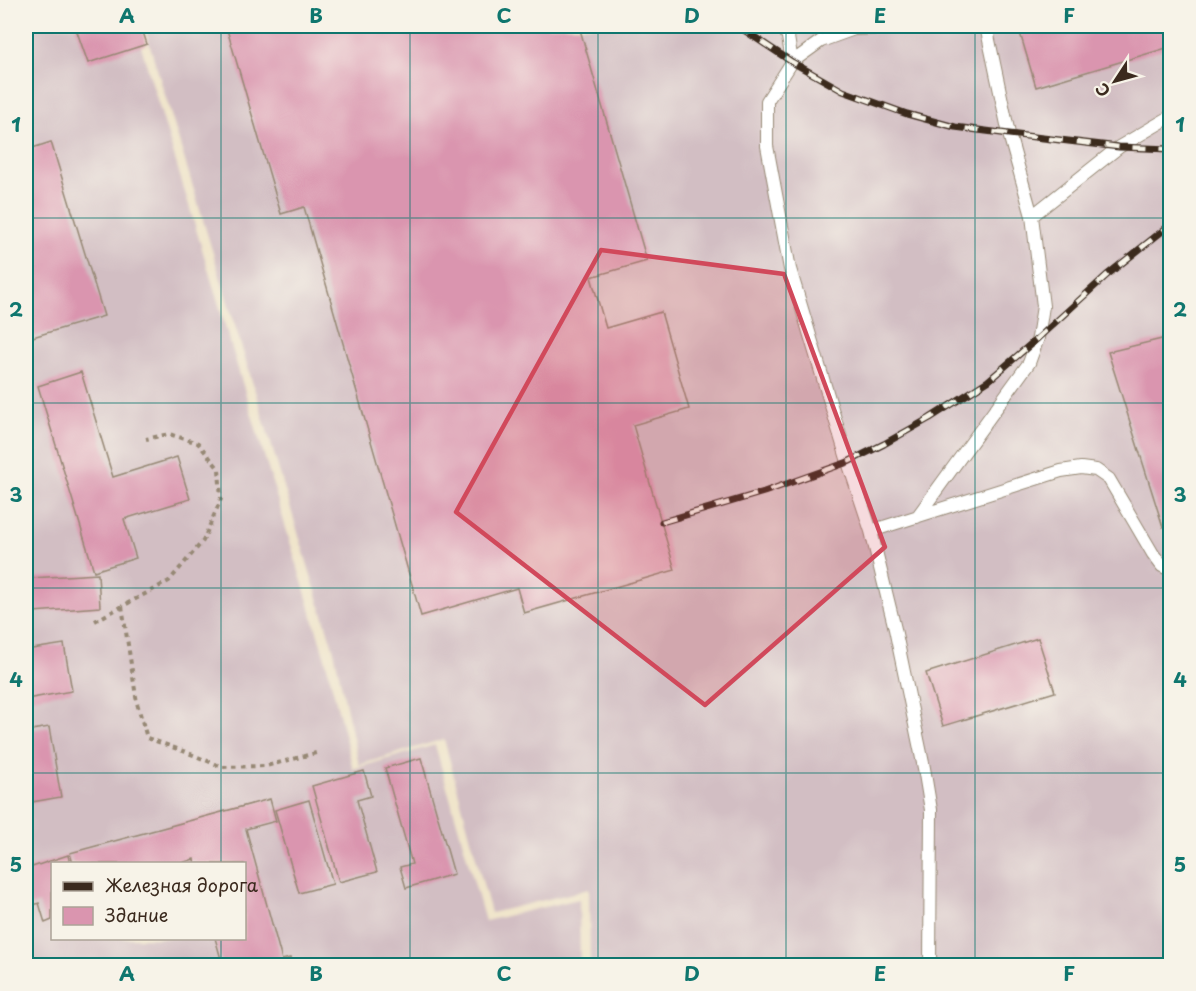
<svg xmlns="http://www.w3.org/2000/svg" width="1196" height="991" font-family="'Playpen Sans',sans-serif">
<rect width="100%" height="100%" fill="#f7f3e8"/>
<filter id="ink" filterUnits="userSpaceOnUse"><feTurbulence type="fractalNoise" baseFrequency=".0167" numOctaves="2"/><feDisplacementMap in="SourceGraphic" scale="12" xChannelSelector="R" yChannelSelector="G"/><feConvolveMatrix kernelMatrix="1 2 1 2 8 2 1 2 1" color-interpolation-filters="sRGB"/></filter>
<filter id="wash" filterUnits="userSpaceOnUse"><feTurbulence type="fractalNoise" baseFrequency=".008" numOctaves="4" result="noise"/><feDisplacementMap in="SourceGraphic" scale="24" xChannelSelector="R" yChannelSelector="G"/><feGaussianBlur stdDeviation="1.35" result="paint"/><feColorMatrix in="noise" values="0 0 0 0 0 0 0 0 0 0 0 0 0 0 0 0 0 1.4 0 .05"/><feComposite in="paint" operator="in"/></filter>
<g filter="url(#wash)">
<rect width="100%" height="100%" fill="#f0e5cb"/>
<!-- industrial -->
<path fill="#d2bec3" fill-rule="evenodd" d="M26 26H135L325 658 353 769 435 745 485 921 579 899 580 965H26ZM52 864H244V938H52Z
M144 26H1170V965H590L589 889 491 913 444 739 359 765 334 651Z"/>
<g id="blocks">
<!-- building -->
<path fill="#da95af" d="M75 26H141L147 44 88 63Z
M226 26H579L647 261 591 277 606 328 661 312 689 409 633 425 675 570 524 613 517 588 421 616 304 207 281 214Z
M1018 26H1170V47L1036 87Z
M51 142 104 316 26 339V150Z
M1170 337V530L1168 525 1163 527 1108 352Z
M81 372 113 477 177 457 190 499 124 519 136 558 94 571 38 386Z
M98 574 100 607 33 612 31 578Z
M1038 638 1055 692 943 726 926 673Z
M64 644 72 691 26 699V650Z
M49 727 61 797 26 803V731Z
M421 758 454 874 406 888 400 867 412 864 385 768Z
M364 771 371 796 357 800 377 872 339 882 312 786Z
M270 799 276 821 246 829 282 960 290 958 292 966H223L215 938H244V864H195L194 859 179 864H73L70 853Z
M309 800 333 884 299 893 275 810Z
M68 855 70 864H52V920L45 923 39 903 26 908V869Z"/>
</g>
</g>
<g filter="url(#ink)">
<use href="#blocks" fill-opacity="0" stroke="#968874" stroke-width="1.5"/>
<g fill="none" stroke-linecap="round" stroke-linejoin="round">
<defs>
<path id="lane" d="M783 26 788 37 792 62
M1032 216 1119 147 1170 117
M917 517 1029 363 1038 338 1043 306 1032 216 1009 134 986 26
M871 531 1061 471 1081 468 1096 470 1109 479 1153 554 1162 566 1170 570
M930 966 931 810 924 768 895 629 871 531 848 462 790 269 767 146V101L792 62 821 41 854 29 942 26"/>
</defs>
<!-- lane casing -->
<use href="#lane" stroke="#968874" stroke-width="14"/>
<!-- path -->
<path stroke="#968874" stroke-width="4" stroke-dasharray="4.5 4.5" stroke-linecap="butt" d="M122 606 137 703 147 738 186 752 222 767 266 766 316 753
M95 621 169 581 203 541 221 499 219 469 198 443 169 434 146 439"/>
<!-- lane -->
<use href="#lane" stroke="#fff" stroke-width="12"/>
<defs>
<path id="rail" d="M738 26 792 62 843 91 907 114 955 127 1009 134 1119 147 1170 149
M662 522 764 492 848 462 884 444 930 418 988 381 1038 338 1107 275 1170 225"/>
</defs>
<!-- rail casing -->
<use href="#rail" stroke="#3b2a1e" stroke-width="7"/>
<!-- rail -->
<use href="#rail" stroke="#f7f3e8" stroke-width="4.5" stroke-dasharray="14" stroke-linecap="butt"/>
</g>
</g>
<!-- marked area -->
<path fill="#d1495b" fill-opacity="0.2" stroke="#d1495b" stroke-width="4.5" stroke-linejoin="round" d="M601 250 784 274 885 547 705 705 456 512Z"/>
<!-- grid -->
<path fill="none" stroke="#0f766e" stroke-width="1.5" stroke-opacity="0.55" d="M221 26V864M410 26V966M598 26V966M786 26V966M975 26V966M26 218H1170M26 403H1170M26 588H1170M26 773H1170M221 938V966"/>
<!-- margin -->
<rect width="1196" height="991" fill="none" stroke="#f7f3e8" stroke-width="66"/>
<!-- legend -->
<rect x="51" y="862" width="195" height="78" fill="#f7f3e8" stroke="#aca397" stroke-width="1.5"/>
<rect x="63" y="882" width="30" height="9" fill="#3b2a1e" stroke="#aca397" stroke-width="1.5"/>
<text x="105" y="892" font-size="18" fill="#3b2a1e">Железная дорога</text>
<rect x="63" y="907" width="30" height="18" fill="#da95af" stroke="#aca397" stroke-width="1.5"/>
<text x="105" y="922" font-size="18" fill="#3b2a1e">Здание</text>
<!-- north arrow -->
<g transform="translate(1115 81) rotate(234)" stroke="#f7f3e8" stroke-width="4.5" paint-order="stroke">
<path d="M0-4.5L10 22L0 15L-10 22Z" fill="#3b2a1e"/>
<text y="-9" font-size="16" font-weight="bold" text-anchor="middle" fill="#3b2a1e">С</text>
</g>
<rect x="33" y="33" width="1130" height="925" fill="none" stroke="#0f766e" stroke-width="2"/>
<g font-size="20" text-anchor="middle" font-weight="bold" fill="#0f766e">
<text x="127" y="23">A</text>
<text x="316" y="23">B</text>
<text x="504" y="23">C</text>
<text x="692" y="23">D</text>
<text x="880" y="23">E</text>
<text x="1069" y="23">F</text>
<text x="16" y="132">1</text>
<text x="1180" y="132">1</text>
<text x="16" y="317">2</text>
<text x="1180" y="317">2</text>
<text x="16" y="502">3</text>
<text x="1180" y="502">3</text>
<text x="16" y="687">4</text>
<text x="1180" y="687">4</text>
<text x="16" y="872">5</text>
<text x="1180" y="872">5</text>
<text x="127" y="981">A</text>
<text x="316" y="981">B</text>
<text x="504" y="981">C</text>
<text x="692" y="981">D</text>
<text x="880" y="981">E</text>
<text x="1069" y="981">F</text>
</g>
</svg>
